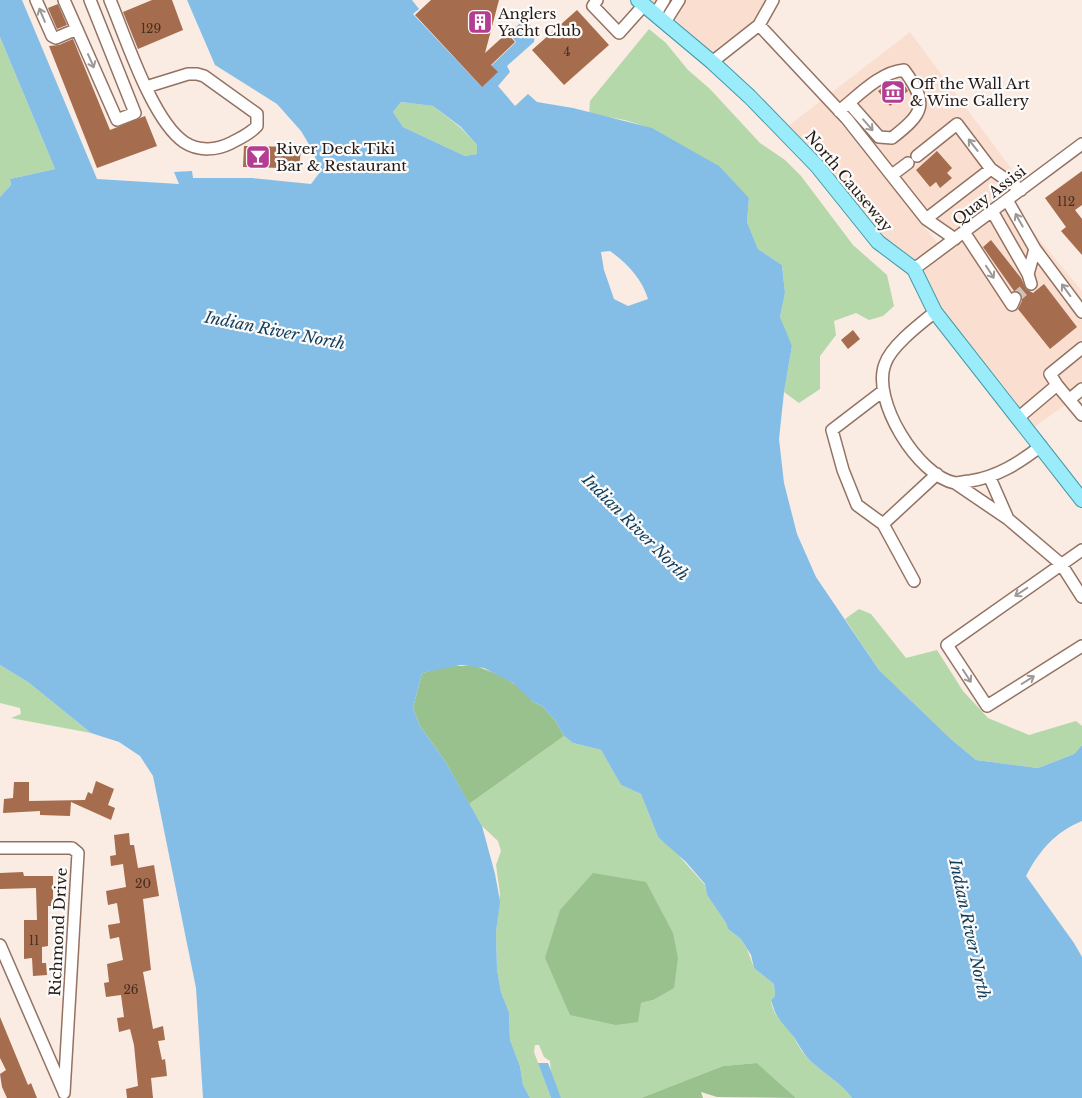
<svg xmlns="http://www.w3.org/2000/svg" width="1082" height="1098" font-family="'Libre Baskerville',serif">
<rect width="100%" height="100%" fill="#faebe3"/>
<!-- built -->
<path fill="#fadfd1" d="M647 0H781L711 53Z
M910 32 1013 171 994 185 1082 291V393L1033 428 821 163 788 126 822 100 944 251 954 245 852 115 831 93Z"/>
<!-- green -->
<path fill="#b4d8aa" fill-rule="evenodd" d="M649 29 666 43 688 70 710 89 760 143 785 160 801 176 853 245 887 275 894 306 883 316 869 320 856 313 834 321 836 335 820 356V389L799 403 784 392 792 346 784 332 780 317 785 293 782 265 758 249 747 222 749 198C701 159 654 115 589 116L590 101Z
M0 37 55 169 10 179 11 185 0 197Z
M401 102 433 106 461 128 477 145 478 154 465 156 403 127 393 112Z
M859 609 871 614 906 658 937 650 963 691 988 718 1029 735 1076 721 1082 726V745L1074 754 1038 768 976 760 952 740 879 670 845 619Z
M0 665 28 682 91 733 11 718 21 714 20 708 0 703Z
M564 736 573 743 601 750 621 785 641 794 658 837 671 847 705 885 707 895 726 923 728 929 741 939 747 949 754 968 774 984 775 996 771 1000C773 1018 785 1022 793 1036 799 1047 804 1056 814 1064 827 1076 841 1083 852 1098H796L757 1063 723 1066 641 1098H561L551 1076 550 1061 544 1057 539 1045H535L534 1052 551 1098H530L523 1085 520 1066 510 1040 509 1012 501 992 497 969 496 932 500 894 496 865 501 851 498 841 482 826 469 804ZM560 910 653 1000 641 1003Z"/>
<!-- forest -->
<path fill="#99c18d" d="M451 666H476L502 676 523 690 533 702 542 706 555 720 564 736 469 804 445 761 420 726 413 708 422 673Z
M593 873 646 882 673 933 678 958 674 988 653 1000 641 1003 638 1022 616 1025 570 1015 545 958 560 910Z
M757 1063 796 1098 717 1097 701 1092 703 1098H641L723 1066Z"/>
<!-- water -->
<path fill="#84bee7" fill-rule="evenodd" d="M0 0H22L97 179 179 184 174 172 192 171 193 178H252L311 184 320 172 313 151 301 131 277 104 215 65 187 0H412L419 9 413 14 481 86 497 73 491 66 516 42 509 34 524 19 535 30 534 42 507 66 510 72 498 86 515 106 528 94 537 102 573 108 652 128 719 166 749 198 747 222 758 249 782 265 785 293 780 317 792 346 784 392 779 439 784 483 797 534 816 577 879 670 952 740 976 760 1038 768 1074 754 1082 745V821C1055 832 1039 851 1026 876L1074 943 1082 957V1098H852C841 1083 827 1076 814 1064 804 1056 800 1046 793 1036 781 1020 777 1021 771 1000L775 996 774 984 754 968 751 955 741 939 728 929 726 923 707 895 705 884 686 862 658 837 641 794 621 785 601 750 573 743 564 736 555 720 542 706 533 702 513 683 484 668 461 665 422 673 413 708 420 726 445 761 482 826 495 874 500 901 496 932 497 969 501 992 509 1012 510 1040 520 1066 523 1085 530 1098H203L196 988 153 776 140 756 119 742 91 733 28 682 0 665V197L11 185 10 179 55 169 0 37ZM401 102 433 106 461 127 477 145V154L465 156 403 127 393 112ZM610 251C627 263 642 279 648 299L628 306 614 299 604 270 601 252Z
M538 1063H548L561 1098H551Z"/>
<!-- building -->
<path fill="#a56c4e" d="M152 0H172L183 30 138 49 123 12Z
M431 0H499L485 53 507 33 515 42 491 65 498 72 482 87 415 15Z
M58 4 67 25 57 29 48 8Z
M577 10 609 45 564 85 532 50Z
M73 39 110 130 145 116 157 146 97 168 49 46 59 45Z
M894 80 897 84 902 81 908 91 890 106 878 91Z
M244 146 301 147 299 172 283 170V168L243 167Z
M937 151 952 168 947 173 952 178 940 188 936 182 930 187 916 170Z
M1082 171V205L1075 210 1082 219V255L1061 231 1066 227 1045 198Z
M991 240 1021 278 1026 289 1033 293 1044 284 1077 327 1050 349 1018 309 1022 301 1021 294 1014 291 983 247Z
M853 330 860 339 848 349 841 340Z
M96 781 114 789 108 805 115 808 111 820 71 802 70 816 40 815V811L3 813 4 799 13 798 14 782H29V801L85 800 88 792 92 794Z
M129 833 130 845H134L138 868 154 865 159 896 143 899 151 970 143 972 153 1029 163 1026 165 1040 158 1041 162 1060 165 1059 167 1076 151 1078 153 1098H127L126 1089 138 1086 134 1045 130 1029 119 1032 117 1018 124 1017 121 995 106 997 104 983 109 982 107 964 123 960 119 937 110 939 108 925 120 923 117 903 108 905 106 891 126 887 123 864 111 866 110 856 116 855 114 835Z
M23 872 24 876H53V906H48V946L42 947V963H46L47 975 33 976 32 958 24 959V920H37L36 888 0 889V873Z
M0 1017 28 1085 31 1083 37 1098H7L2 1087 0 1074 6 1070 0 1058Z"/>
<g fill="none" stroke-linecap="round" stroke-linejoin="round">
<!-- minor-tunnel -->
<path stroke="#d0c1b9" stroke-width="11" stroke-dasharray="11 5.5" stroke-linecap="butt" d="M1015 298 1031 284"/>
<defs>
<path id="minor" d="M36 0 52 36 56 38 77 29
M64 0 117 120 135 113 90 0
M110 0C126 38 152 120 184 142 199 152 217 150 231 143 240 138 250 134 257 126V114L204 76 197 74H188L146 87
M597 0 593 6 619 33 644 5
M655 15 664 0
M665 22 679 0
M759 25 773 0
M712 62 759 25 847 119 926 219 955 239
M839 111C858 96 880 72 904 70 929 104 924 113 892 138L879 137 849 103
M917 156 957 124 991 169 1021 190
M892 175 908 163
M1007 200 1035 249 1082 312
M992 211 1028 274
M926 219 991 169
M964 232 1012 305 1015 298
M914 269 1082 144
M1031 284 1028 274 1035 249
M935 312C920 324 891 346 885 364 871 400 918 476 955 483 959 483 965 481 970 481 997 477 1019 463 1041 446
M1057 385 1050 374 1082 348
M883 391 832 430 843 470 857 505 883 524 937 474
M1070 399 1082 389
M1018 418 1057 385 1082 415
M990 478 1008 519
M955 483 1008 519 1061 564 1082 597
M883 524 914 581
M1082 550 947 645 987 706 1082 646
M0 848H72L78 853 64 1093
M0 945 63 1090"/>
<path id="major" d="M638 0 712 62 750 97 817 166 878 242 914 269 935 312 1082 500"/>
</defs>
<!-- minor casing -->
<use href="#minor" stroke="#937262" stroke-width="14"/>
<!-- major casing -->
<use href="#major" stroke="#459aa8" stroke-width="16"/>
<!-- minor -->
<use href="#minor" stroke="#fff" stroke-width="11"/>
<!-- major -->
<use href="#major" stroke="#9aecfb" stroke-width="14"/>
</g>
<!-- one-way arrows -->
<defs><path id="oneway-shaft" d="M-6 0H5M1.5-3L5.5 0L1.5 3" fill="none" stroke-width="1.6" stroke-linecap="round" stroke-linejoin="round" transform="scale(1.25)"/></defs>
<g stroke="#9d9895">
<use href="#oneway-shaft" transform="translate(42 15) rotate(-113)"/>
<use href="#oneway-shaft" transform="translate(91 61) rotate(66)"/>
<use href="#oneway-shaft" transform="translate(868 125) rotate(49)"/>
<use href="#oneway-shaft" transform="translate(973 145) rotate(-128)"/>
<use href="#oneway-shaft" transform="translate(1019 220) rotate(-119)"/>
<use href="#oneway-shaft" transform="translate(990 272) rotate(57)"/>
<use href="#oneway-shaft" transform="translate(1066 290) rotate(-126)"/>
<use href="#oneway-shaft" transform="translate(1021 592) rotate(146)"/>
<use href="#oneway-shaft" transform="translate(967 676) rotate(57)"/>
<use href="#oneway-shaft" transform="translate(1028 680) rotate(-32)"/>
</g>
<!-- icons -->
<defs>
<symbol id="building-square" viewBox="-11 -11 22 22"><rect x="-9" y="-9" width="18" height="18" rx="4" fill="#b43d92" stroke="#fbfbfb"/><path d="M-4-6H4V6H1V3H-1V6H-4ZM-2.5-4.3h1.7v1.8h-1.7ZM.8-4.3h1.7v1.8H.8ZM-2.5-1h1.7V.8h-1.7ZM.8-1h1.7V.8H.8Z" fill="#fff"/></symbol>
<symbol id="museum-square" viewBox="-11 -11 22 22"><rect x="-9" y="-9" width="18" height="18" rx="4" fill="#b43d92" stroke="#fbfbfb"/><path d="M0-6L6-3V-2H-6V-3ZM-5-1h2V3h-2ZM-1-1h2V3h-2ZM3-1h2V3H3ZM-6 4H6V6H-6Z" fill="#fff"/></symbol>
<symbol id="bar-square" viewBox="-11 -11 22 22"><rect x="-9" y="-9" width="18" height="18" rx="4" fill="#b43d92" stroke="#fbfbfb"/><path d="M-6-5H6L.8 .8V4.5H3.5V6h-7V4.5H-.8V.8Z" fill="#fff"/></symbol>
</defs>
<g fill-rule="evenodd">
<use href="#building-square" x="466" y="8" width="28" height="28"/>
<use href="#museum-square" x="879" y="78" width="28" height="28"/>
<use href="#bar-square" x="244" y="143" width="28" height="28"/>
</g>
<g text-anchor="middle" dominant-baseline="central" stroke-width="4.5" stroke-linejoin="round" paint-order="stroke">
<!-- number labels -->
<g font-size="12" fill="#462e22">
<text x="151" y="28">129</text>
<text x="567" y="51">4</text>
<text x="1066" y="201">112</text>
<text x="143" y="883">20</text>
<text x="34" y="940">11</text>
<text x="131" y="989">26</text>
</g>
<!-- poi labels -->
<g font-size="15" fill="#261913" stroke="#fbfbfb" text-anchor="start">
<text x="498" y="13">Anglers<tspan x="498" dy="17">Yacht Club</tspan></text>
<text x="910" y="83">Off the Wall Art<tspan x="910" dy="17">&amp; Wine Gallery</tspan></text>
<text x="276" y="148">River Deck Tiki<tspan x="276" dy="17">Bar &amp; Restaurant</tspan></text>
</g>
<!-- street labels -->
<g font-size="15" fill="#261913" stroke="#fbfbfb">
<text transform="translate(849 181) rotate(50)">North Causeway</text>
<text transform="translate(989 195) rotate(-37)">Quay Assisi</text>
<text transform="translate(58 932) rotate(-87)">Richmond Drive</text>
</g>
<!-- water labels -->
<g font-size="16" font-style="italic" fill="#103d59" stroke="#fbfbfb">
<text transform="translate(275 330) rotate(11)">Indian River North</text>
<text transform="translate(636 527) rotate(45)">Indian River North</text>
<text transform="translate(970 929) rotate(78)">Indian River North</text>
</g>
</g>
</svg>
